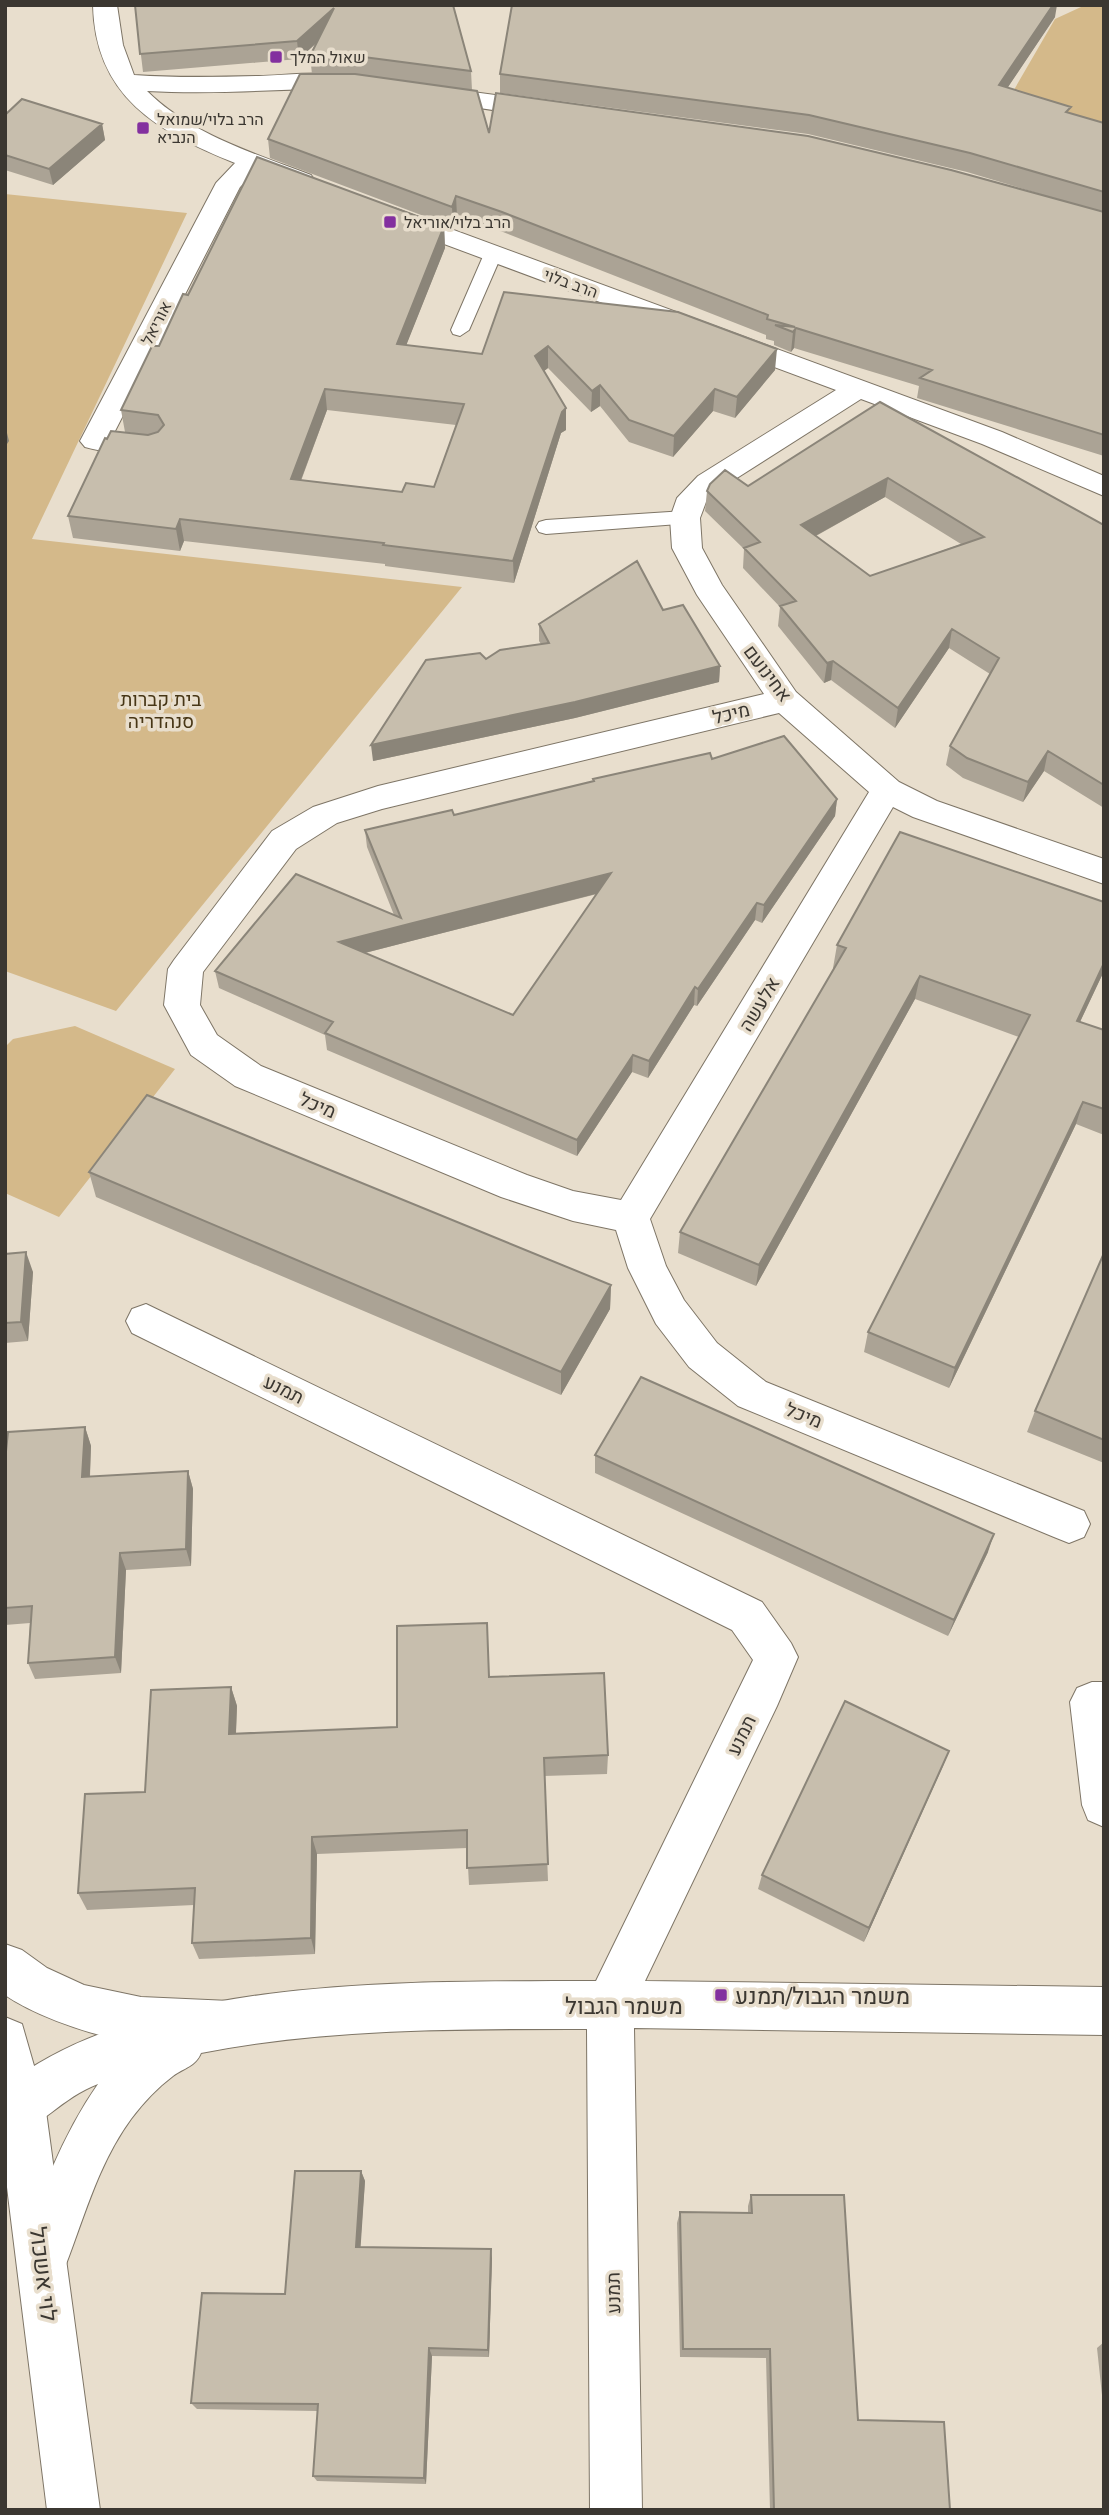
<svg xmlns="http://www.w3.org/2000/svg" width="1109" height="2515" font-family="Mulish,Heebo,sans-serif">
<rect width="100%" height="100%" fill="#e8decd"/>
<!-- green -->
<path fill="#d4b98a" d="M1104 5V124L1011 95 1055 19 1081 7Z
M5 194 187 213 32 539 462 587 116 1011 5 971Z
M75 1026 175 1069 59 1217 5 1193V1047L13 1039Z"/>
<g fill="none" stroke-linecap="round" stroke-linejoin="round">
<defs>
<path id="lane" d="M493 248 502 254 469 330 460 336 453 334 451 330 484 254Z
M685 511 692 513 695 518 692 523 546 534 539 532 536 527 539 522 546 520Z"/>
<path id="street" d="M93 5H117L123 45 134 75C176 78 217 77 259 76 291 75 326 70 357 78L360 83 357 88C341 92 325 88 309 89 254 91 201 94 147 91 190 134 256 154 311 175L315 181 311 187 302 189 293 187 255 172 240 187 114 433 161 439 166 445 161 451C139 457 107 453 85 447L80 441 216 183 235 163C158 132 95 97 93 5Z
M428 86 546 102 555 105 559 110 555 115 546 118 419 99 415 94 419 89Z
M394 208 1002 432 1104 476V496L982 444 861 399 718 490 706 502 700 518 702 548 722 585 796 692 899 782 937 801 1104 859V884L913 817 893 807 650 1219 666 1266 684 1300 717 1343 766 1382 1084 1511 1090 1524 1084 1537 1069 1543 1054 1537 738 1406 689 1367 656 1324 628 1268 616 1230 573 1221 501 1197 235 1086 191 1055 164 1005 168 969 174 960 272 831 313 807 378 786 764 694 697 595 672 548 670 518 677 498 698 476 836 390 385 222 381 216 385 210ZM779 713 869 792 621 1200 573 1191 527 1175 261 1066 217 1035 200 1005 203 972 296 849 337 823 382 809Z
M146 1304 762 1602 791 1643 798 1657 777 1706 645 1981 1104 1987V2035L634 2028 642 2510H590L587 2029C458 2029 328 2028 201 2053 196 2066 184 2068 173 2076 157 2088 143 2103 131 2119 96 2167 83 2223 61 2277L43 2284 25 2277 18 2259C39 2198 61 2137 98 2084 63 2097 39 2128 5 2142V2086C150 1973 419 1982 596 1981L753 1660 732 1630 132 1333 126 1321 132 1309Z
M1092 1682H1104V1827L1088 1820 1082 1805 1070 1702 1077 1688Z"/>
<path id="secondary" d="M5 1944 22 1950 47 1968 84 1985 141 1997 230 2001 247 2008 254 2025 247 2042C188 2066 57 2031 5 1995Z
M5 2017 22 2024 45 2104 100 2510H47L5 2171Z"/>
</defs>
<!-- lane casing -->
<use href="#lane" stroke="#7e7566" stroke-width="2"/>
<!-- street casing -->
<use href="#street" stroke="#7e7566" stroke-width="2"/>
<!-- secondary casing -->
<use href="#secondary" stroke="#7e7566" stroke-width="2"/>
<!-- lane -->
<use href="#lane" fill="#fff" fill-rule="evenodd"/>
<!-- street -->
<use href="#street" fill="#fff" fill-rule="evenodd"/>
<!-- secondary -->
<use href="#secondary" fill="#fff" fill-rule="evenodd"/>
</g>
<!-- wall -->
<path fill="#aba395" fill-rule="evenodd" d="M135 5 471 71 472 90 489 133 1060 200 967 172 808 134 500 93V74L1055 17 1007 88 1069 113 1104 123V456L917 398 919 386 794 348 791 352 774 345V341L766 339V335L503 232 457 216 453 227 270 158 268 139 312 74 310 56 316 43 299 59 143 72Z
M5 115 102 124 105 140 53 185 5 170Z
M444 226 445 248 406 345 482 354 504 292 775 370 735 418 713 411 673 457 629 442 600 406 591 412 548 368 544 371 566 408V430L561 433 514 583 385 566V564L184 541 180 551 73 538 68 516 149 435 125 432 121 410 188 295ZM327 410 456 425 434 487 402 492 301 481Z
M880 402 1104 525V808L1044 771 1023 802 963 778 946 765 950 746 990 674 949 648 895 728 831 680 824 683 778 626 780 607 743 568 744 549 705 511 707 491 748 486ZM885 497 961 544 870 576 816 536Z
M663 610 720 666 719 682 575 718 373 761 486 659 541 644 539 641V624Z
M712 759 837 799 835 816 762 923 755 920 697 1006 694 1005 648 1078 632 1072 577 1156 327 1050 325 1035 219 988 215 971 394 915 367 847 365 830 454 815 593 782V779ZM597 894 513 1015 365 953 415 940Z
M837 945 1104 971 1080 1022 1104 1030V1135L1076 1124 949 1388 864 1352 868 1332 1019 1037 915 999 756 1286 678 1253 680 1232 834 969 833 968Z
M89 1172 611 1285 610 1309 561 1395 96 1197Z
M1104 1253V1463L1027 1432 1035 1411Z
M5 1254 33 1272 28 1341 5 1343Z
M85 1427 91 1446 90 1477 188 1471 193 1489 191 1566 126 1570 121 1673 35 1679 28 1663 30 1623 5 1625V1461Z
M595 1455 988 1552 948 1636 595 1473Z
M490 1677 608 1755 607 1774 544 1776 548 1881 469 1885 467 1848 317 1854 315 1954 199 1959 192 1943 194 1905 87 1910 78 1893 145 1792 231 1687 237 1706 236 1734 397 1727Z
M949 1751 864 1942 758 1889 762 1875Z
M361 2171 365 2181 360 2247 492 2258 489 2357 432 2356 426 2484 317 2481 313 2476 318 2411 197 2409 191 2403 285 2294Z
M751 2195 858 2420 950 2510H770L766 2358 680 2357 677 2223 680 2212 748 2213V2206Z
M1104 2342V2414L1097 2348Z"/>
<!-- shaded-wall -->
<path fill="#8b8579" d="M1053 5H1057L1055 17 996 105 999 85Z
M334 8 335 26 299 59 297 41Z
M102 124 105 140 53 185 49 169Z
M456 196 457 216 453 227 452 207Z
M444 226 445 248 398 366 397 344Z
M796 328 794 348 791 352 793 332Z
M548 346V368L535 378V356Z
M777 349 775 370 735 418 737 397Z
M600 385V406L591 412 592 391Z
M325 389 327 410 293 501 291 479Z
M715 389 713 411 673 457 674 436Z
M566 408V430L561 433 514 583 513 561 562 412Z
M5 425 9 441 5 447Z
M888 478 885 497 799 545 801 525Z
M180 519 184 541 180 551 176 529Z
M952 629 949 648 895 728 898 708Z
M833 661 831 680 824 683 827 663Z
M720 666 719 682 575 718 373 761 371 745Z
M1048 751 1044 771 1023 802 1028 782Z
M837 799 835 816 762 923 764 905Z
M611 873V890L341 959 339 942Z
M757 903 755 920 697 1006 698 989Z
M1104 963V971L1070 1043 1077 1021Z
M920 976 915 999 756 1286 759 1265Z
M695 987 694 1005 648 1078 649 1061Z
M633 1055 632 1072 577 1156V1140Z
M1083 1102 1076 1124 949 1388 955 1368Z
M26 1252 33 1272 28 1341 21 1322Z
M611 1285 610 1309 561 1395V1372Z
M85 1427 91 1446 89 1495 82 1477Z
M188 1471 193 1489 191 1566 186 1549Z
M994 1534 988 1552 948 1636 954 1620Z
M120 1553 126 1570 121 1673 115 1657Z
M231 1687 237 1706 235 1753 229 1734Z
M949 1751 943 1766 864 1942 869 1928Z
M312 1837 317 1854 315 1954 311 1938Z
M361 2171 365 2181 360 2256 356 2247Z
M491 2249 492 2258 489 2357 488 2350Z
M429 2348 432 2356 426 2484 424 2478Z"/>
<!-- building -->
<path fill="#c7bead" stroke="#8b8579" stroke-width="2" fill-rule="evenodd" d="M135 5H453L471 71 356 56H310L334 8 297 41 140 54Z
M512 5H1053L999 85 1071 107 1066 112 1104 123V192L970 153 809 115 500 74Z
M300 74H355L477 91 489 133 496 93 808 136 951 170 1104 212V435L920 378 932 370 796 328 793 332 775 325 795 327 767 319 768 315 502 212 456 196 452 207 268 139Z
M22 99 102 124 49 169 5 155V115Z
M257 157 444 226 397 344 482 354 504 292 678 312 777 349 737 397 715 389 674 436 629 420 600 385 592 391 548 346 535 356 566 408 562 412 513 561 383 545 384 543 180 519 176 529 68 516 105 438 107 439 111 431 148 435 158 432 164 425 158 415 121 410 152 346H159L183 294 188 295ZM325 389 464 404 434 487 406 483 402 492 291 479Z
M880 402 1104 525V785L1048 751 1028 782 967 758 950 746 999 658 952 629 898 708 833 661 827 663 780 606 796 601 744 548 760 542 707 491 710 484 725 470 748 486ZM888 478 984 537 870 576 801 525Z
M637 561 663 610 683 605 720 666 575 702 371 745 426 660 480 653 486 659 500 650 549 643 539 624Z
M784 736 837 799 764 905 757 903 698 989 695 987 649 1061 633 1055 577 1140 325 1033 333 1022 215 971 296 874 401 918 365 830 452 810 454 815 594 781 593 779 710 753 712 759ZM611 873 513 1015 339 942 413 923Z
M900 832 1104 902V963L1077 1021 1104 1030V1109L1083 1102 955 1368 868 1332 1030 1015 920 976 759 1265 680 1232 846 948 837 945Z
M147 1095 611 1285 561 1372 89 1172Z
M26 1252 21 1322 5 1323V1254Z
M1104 1253V1440L1035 1411Z
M641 1377 994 1534 954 1620 595 1455Z
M85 1427 82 1477 188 1471 186 1549 120 1553 115 1657 28 1663 32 1606 5 1608V1461L8 1432Z
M487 1623 489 1677 604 1673 608 1755 544 1758 548 1864 467 1868V1830L312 1837 311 1938 192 1943 195 1888 78 1893 85 1794 145 1792 151 1690 231 1687 229 1734 397 1727V1626Z
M845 1701 949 1751 869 1928 762 1875Z
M295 2171H361L356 2247 491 2249 488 2350 429 2348 424 2478 313 2476 318 2404 191 2403 202 2293 285 2294Z
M751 2195H844L858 2420 944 2422 950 2510H774L770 2349H683L680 2212 752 2213Z"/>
<!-- markers -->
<g fill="#83309f" stroke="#e8decd" stroke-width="2.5">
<rect x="269" y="50" width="14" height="14" rx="3.5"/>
<rect x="136" y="121" width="14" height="14" rx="3.5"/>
<rect x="383" y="215" width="14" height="14" rx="3.5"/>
<rect x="714" y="1988" width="14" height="14" rx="3.5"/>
</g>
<g text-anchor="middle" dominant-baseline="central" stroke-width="7" stroke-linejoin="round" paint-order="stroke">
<!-- far-poi labels -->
<g font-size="16" fill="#3b3731" stroke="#e8decd" text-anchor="start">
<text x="290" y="57">שאול המלך</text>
<text x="157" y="119">הרב בלוי/שמואל<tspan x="157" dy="18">הנביא</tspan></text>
<text x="404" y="222">הרב בלוי/אוריאל</text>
</g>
<!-- far-street labels -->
<g font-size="16" fill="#3b3731" stroke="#e8decd">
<text transform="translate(571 283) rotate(20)">הרב בלוי</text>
<text transform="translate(156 323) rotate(-63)">אוריאל</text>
</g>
<!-- street labels -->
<g font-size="19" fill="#3b3731" stroke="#e8decd">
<text transform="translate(768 673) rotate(53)">אחינועם</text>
<text transform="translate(731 713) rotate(-14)">מיכל</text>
<text transform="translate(759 1004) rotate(-59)">אלעשה</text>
<text transform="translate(318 1105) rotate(23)">מיכל</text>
<text transform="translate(284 1389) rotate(26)">תמנע</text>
<text transform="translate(804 1415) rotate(22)">מיכל</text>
<text transform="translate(741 1735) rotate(-64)">תמנע</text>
<text transform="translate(613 2293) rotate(-91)">תמנע</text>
</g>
<!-- park labels -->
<g font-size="19" fill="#473616" stroke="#e8decd">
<text x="161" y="699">בית קברות<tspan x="161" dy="22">סנהדריה</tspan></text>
</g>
<!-- near-poi labels -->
<g font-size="23" fill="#3b3731" stroke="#e8decd" text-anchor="start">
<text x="735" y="1995">משמר הגבול/תמנע</text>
</g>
<!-- near-street labels -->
<g font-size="23" fill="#3b3731" stroke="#e8decd">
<text x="624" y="2005">משמר הגבול</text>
<text transform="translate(44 2274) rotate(83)">לוי אשכול</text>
</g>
</g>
<!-- border -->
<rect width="1109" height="2515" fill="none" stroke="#3b3731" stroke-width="14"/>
</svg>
